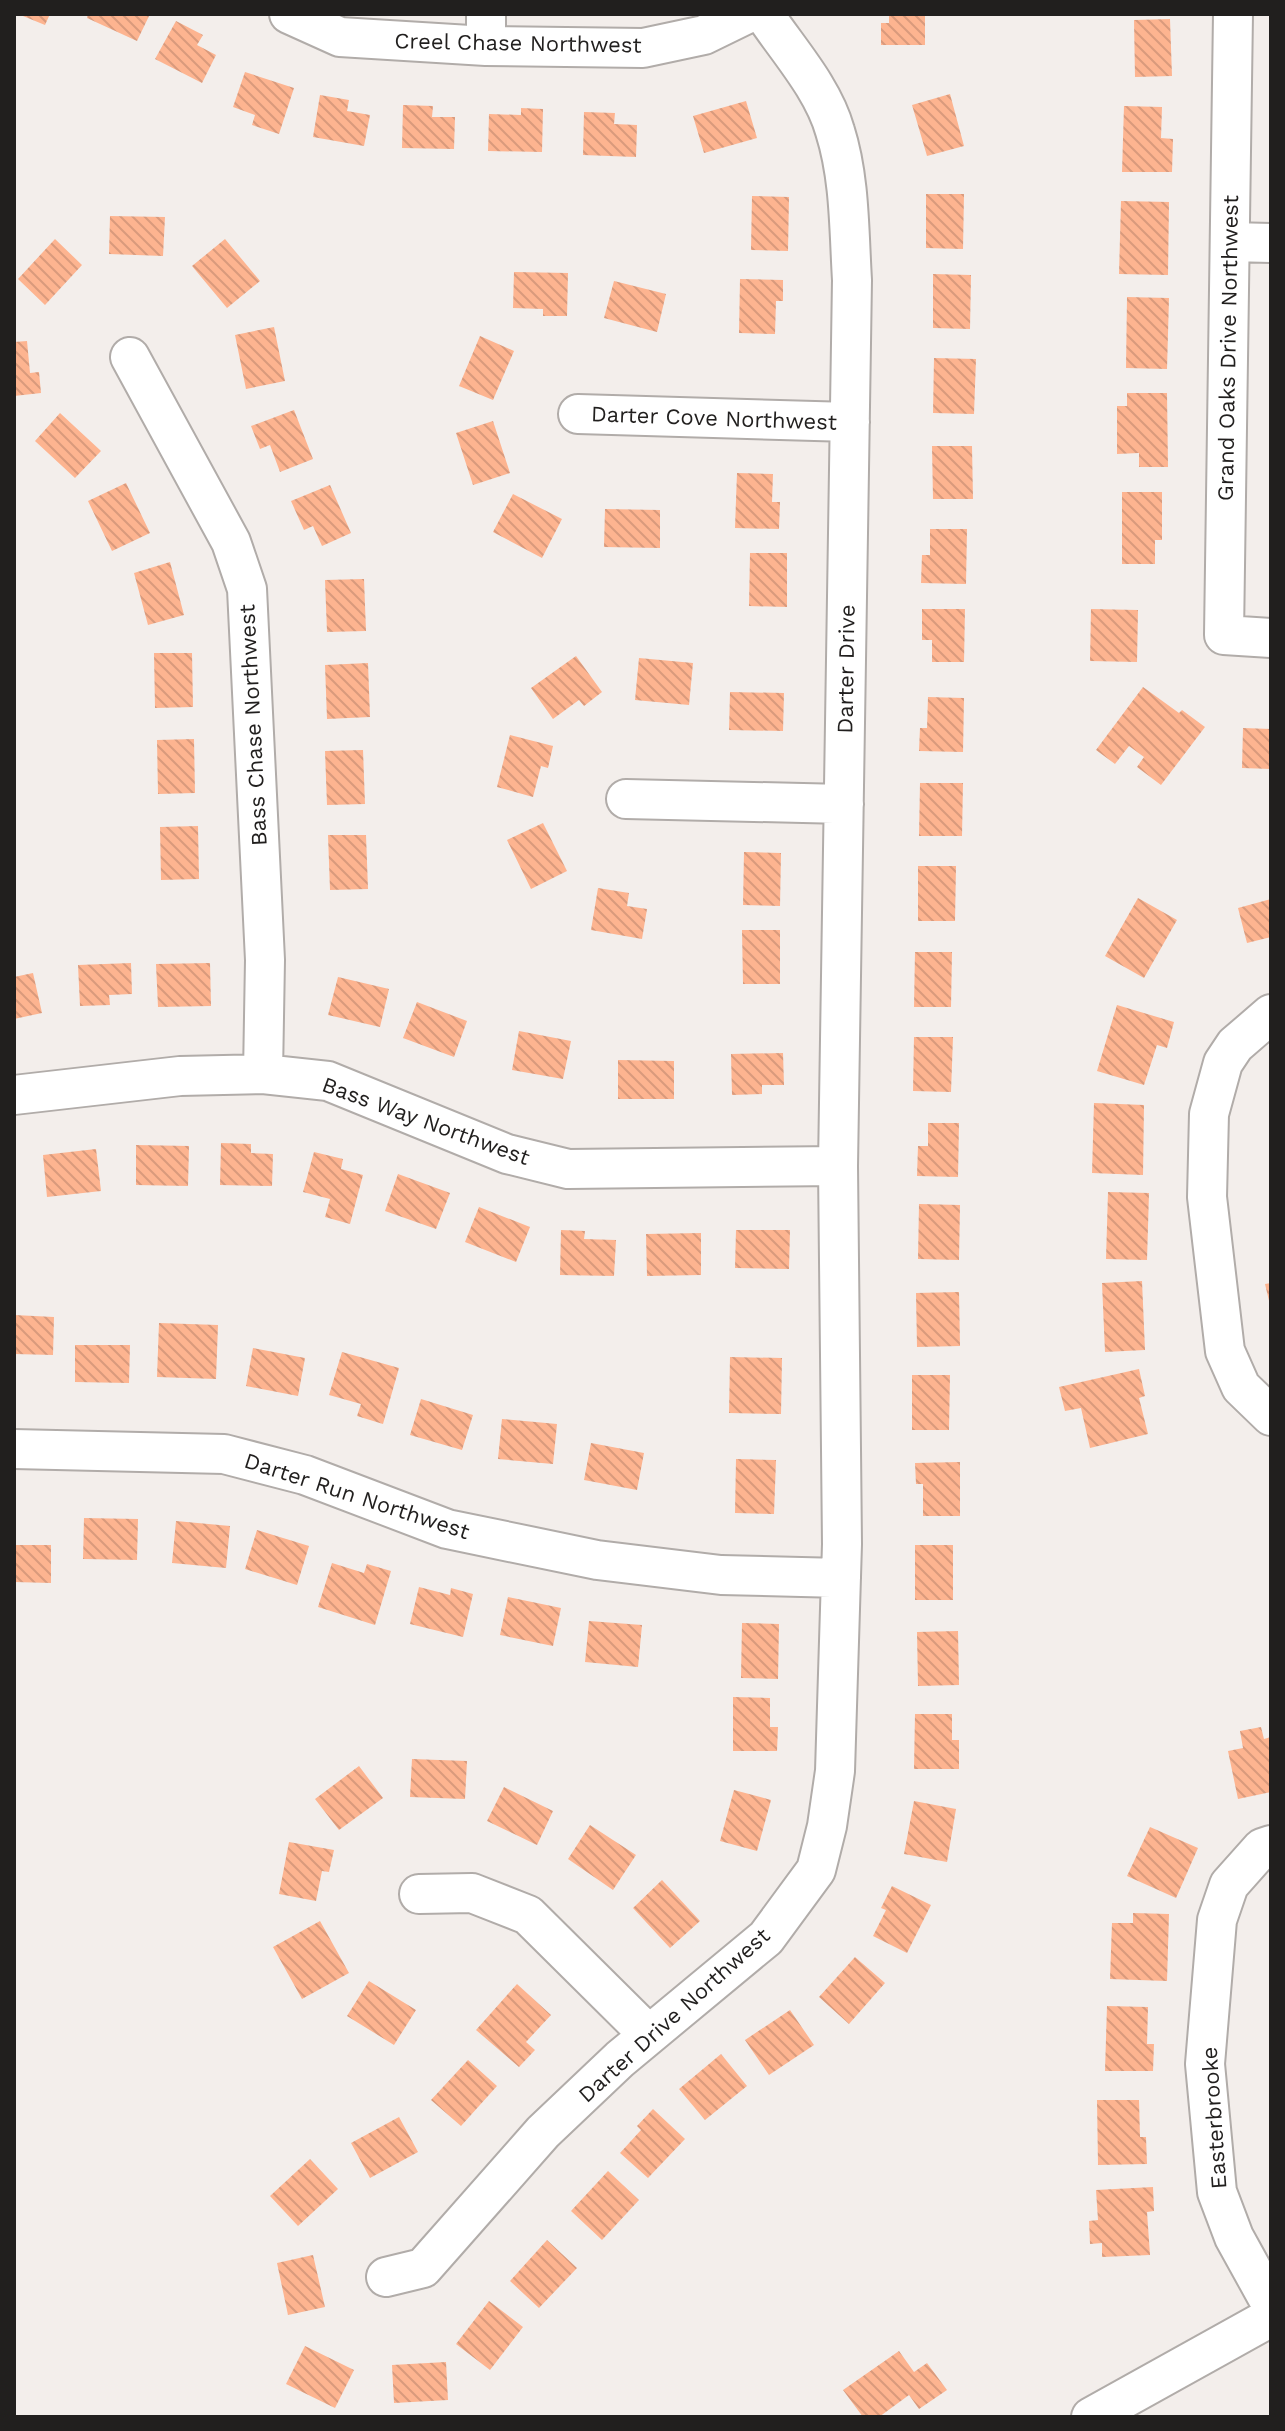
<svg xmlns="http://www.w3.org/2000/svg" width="1285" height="2431" font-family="'Work Sans',sans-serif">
<defs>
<pattern id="building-back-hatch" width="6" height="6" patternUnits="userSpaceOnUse" patternTransform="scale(2)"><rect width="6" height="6" fill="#fdb490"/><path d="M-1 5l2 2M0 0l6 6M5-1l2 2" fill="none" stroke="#d99a7c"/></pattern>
</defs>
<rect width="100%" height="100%" fill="#f3eeeb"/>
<!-- building -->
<path fill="url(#building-back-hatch)" d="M18 14H50L45 25Z
M88 14H150L137 41 87 18Z
M889 14H925V45H881V23H889Z
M1170 19 1172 76 1135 77 1134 20Z
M176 21 203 35 197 45 216 55 202 83 155 59Z
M245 72 294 88 279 134 252 125 255 115 233 107Z
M950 94 964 146 927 156 912 105Z
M320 95 349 100 347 111 370 115 364 146 313 137Z
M746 101 757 138 704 153 693 116Z
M403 105 433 106 432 117H455L454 149 402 148Z
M1124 106 1162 107 1161 138 1173 139 1172 172H1122Z
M521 108 543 109 542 152 488 151 489 114 521 115Z
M584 112 615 113 614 124 637 125 636 157 583 155Z
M926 194H964L963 249 926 248Z
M752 196 789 197 788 251 751 250Z
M1121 201 1169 202 1168 275 1119 274Z
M110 216 165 217 163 256 109 254Z
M55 239 82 265 45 305 18 279Z
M225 239 260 281 227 308 192 266Z
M514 272 568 273 567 316H543V309L513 308Z
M933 274 971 275 970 329 933 328Z
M740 279 783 280V301H776L775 334 739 333Z
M614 281 666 294 657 332 604 318Z
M1127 297 1169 298 1167 369 1126 368Z
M274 327 285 381 246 389 235 335Z
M480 336 514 351 493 400 459 386Z
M27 341 30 373 39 372 41 393 14 396V342Z
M934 358 976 359 974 414 933 413Z
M1127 393H1167L1168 467H1139V453L1117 454V406H1127Z
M294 410 313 459 280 472 270 445 260 449 251 426Z
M60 413 101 451 75 478 35 441Z
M493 421 510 473 473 485 456 433Z
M932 446H972L973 499H933Z
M737 473 773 474 772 502H780L779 529 735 528Z
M126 483 150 533 112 551 88 501Z
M330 485 351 533 322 546 313 526 304 530 291 501Z
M1122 492H1162V540H1155V564H1122Z
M513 494 562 519 542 558 493 532Z
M605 509 660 510V548L604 547Z
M930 529H967L966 584 921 583 922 555H930Z
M750 553H787V607L749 606Z
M170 562 184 615 148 625 134 573Z
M364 579 366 631 327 632 325 580Z
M922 609H965L964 662H932V640H922Z
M1091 609 1138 610 1137 662 1090 661Z
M154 653H192L193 707 155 708Z
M576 656 602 692 584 706 579 700 553 719 531 688Z
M639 658 693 663 689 705 635 700Z
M368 663 370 717 327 719 325 665Z
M1143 687 1179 713 1182 710 1205 727 1161 785 1137 767 1144 757 1129 746 1115 764 1096 750Z
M730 692 784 693 783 731 729 730Z
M928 697 964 698 963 752 919 751 920 728H927Z
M1243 728 1271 729V769L1242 768Z
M510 735 553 746 548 768 541 766 533 797 497 787Z
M194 739 195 793 158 794 157 740Z
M363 750 365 804 327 805 325 751Z
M920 783H963L962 836H919Z
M543 823 567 871 531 889 507 840Z
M198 826 199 879 161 880 160 827Z
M328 835H366L368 889 330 890Z
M744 852 781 853 780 906 743 905Z
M918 866H956L955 921H918Z
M598 888 629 893 627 906 647 909 642 939 591 930Z
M1138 898 1177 920 1144 978 1105 956Z
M1271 899V937L1247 943 1238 908Z
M742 930H780V984H743Z
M915 952H952L951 1007H914Z
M131 963 132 994 109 995 110 1005 80 1006 78 965Z
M210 963 211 1006 158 1007 156 964Z
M33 973 42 1013 14 1019V977Z
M338 977 389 989 380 1027 328 1015Z
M417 1002 467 1021 454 1057 403 1038Z
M1117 1005 1174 1022 1167 1048 1157 1045 1144 1085 1097 1071Z
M519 1031 571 1041 563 1079 512 1070Z
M914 1037H953L951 1092 913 1091Z
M783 1053 784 1085H762V1094L732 1095 731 1054Z
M618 1060 674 1061V1099H618Z
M1094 1103 1144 1105 1143 1175 1092 1173Z
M928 1123H959L958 1177 917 1176 918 1146H928Z
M221 1143 251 1144V1153L273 1154 272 1186 220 1185Z
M136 1145 189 1146 188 1186 136 1185Z
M96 1149 101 1191 47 1197 43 1155Z
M314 1152 343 1159 341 1169 363 1175 350 1224 325 1217 330 1199 303 1192Z
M398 1174 450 1193 436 1229 385 1211Z
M1108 1192 1149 1193 1147 1260 1106 1259Z
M919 1204 960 1205 959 1260 918 1259Z
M479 1207 530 1227 516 1262 465 1242Z
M561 1230 585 1231 584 1239 616 1240 614 1276 560 1275Z
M736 1230H790L789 1269 735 1268Z
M701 1233V1275L647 1276 646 1234Z
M1142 1281 1145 1350 1105 1352 1102 1283Z
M1271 1283V1304L1270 1305 1265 1284Z
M959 1292 960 1346 917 1347 916 1293Z
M14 1315 54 1317 53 1355 14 1354Z
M159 1323 218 1325 216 1379 157 1377Z
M75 1345H130L129 1383 75 1382Z
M253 1348 305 1358 298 1396 246 1386Z
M342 1352 399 1368 383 1424 357 1416 361 1404 329 1395Z
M730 1357 782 1358 781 1414 729 1413Z
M1139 1369 1145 1396 1139 1398 1148 1434 1090 1448 1081 1408 1065 1411 1059 1387Z
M912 1375H950L949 1430H912Z
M421 1399 473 1415 462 1450 410 1435Z
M502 1419 557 1424 553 1464 498 1459Z
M591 1443 644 1453 637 1490 584 1480Z
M736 1459 776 1460 774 1514 735 1513Z
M960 1462V1516H923V1484H916L915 1463Z
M84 1518 138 1519 137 1560 83 1559Z
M176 1521 230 1526 226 1568 172 1563Z
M257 1530 309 1546 297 1585 245 1569Z
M14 1545H51V1583L14 1582Z
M915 1545H953V1600H915Z
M332 1563 364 1573 367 1564 391 1571 375 1625 318 1607Z
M419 1587 450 1595 451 1588 473 1594 463 1637 410 1624Z
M508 1597 561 1608 553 1646 500 1635Z
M589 1621 642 1625 638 1667 585 1662Z
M742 1623 779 1624 778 1679 741 1678Z
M958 1631 959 1685 918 1686 917 1632Z
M733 1697 770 1698V1727H778L777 1751H733Z
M915 1714H952V1740H959V1769H914Z
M1261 1727 1264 1739 1271 1737V1792L1238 1799 1228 1751 1243 1748 1240 1731Z
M412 1759 467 1761 465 1799 410 1797Z
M359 1766 383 1798 339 1830 315 1799Z
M504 1787 553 1811 537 1845 487 1821Z
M734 1790 771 1800 757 1851 720 1841Z
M914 1801 956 1809 947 1862 904 1854Z
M590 1825 636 1855 613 1890 568 1859Z
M1150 1827 1198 1848 1176 1898 1127 1876Z
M289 1842 334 1850 329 1872 322 1871 316 1901 279 1894Z
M662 1880 700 1921 670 1948 633 1908Z
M892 1886 931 1905 907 1953 873 1936 886 1910 881 1908Z
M1133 1913 1169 1914 1167 1981 1110 1979 1112 1923H1133Z
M320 1921 349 1973 302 1999 273 1947Z
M855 1957 885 1983 849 2024 819 1997Z
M369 1981 416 2010 394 2045 347 2016Z
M517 1984 551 2015 526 2042 535 2050 519 2067 476 2030Z
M1107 2006 1148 2007 1147 2044H1154L1153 2071H1105Z
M790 2010 814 2045 769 2075 745 2040Z
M721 2054 747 2086 705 2120 679 2089Z
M468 2060 497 2086 461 2126 431 2100Z
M1097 2100H1139L1140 2137H1146L1147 2164 1098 2165Z
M653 2109 685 2139 648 2178 620 2153 641 2130 637 2126Z
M399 2117 418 2152 370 2178 351 2143Z
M310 2159 338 2189 298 2226 270 2196Z
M608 2171 639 2200 602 2240 571 2211Z
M1153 2187 1154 2211 1147 2212 1150 2255 1102 2257V2243L1090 2244 1089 2221 1098 2220 1096 2190Z
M547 2240 577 2268 539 2308 510 2281Z
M313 2255 325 2307 288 2315 277 2263Z
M489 2301 523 2327 490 2370 456 2344Z
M305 2346 354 2370 335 2408 286 2384Z
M899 2351 914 2372 927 2363 947 2390 919 2409 909 2395 879 2417H863L843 2390Z
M446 2362 448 2400 394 2403 392 2365Z"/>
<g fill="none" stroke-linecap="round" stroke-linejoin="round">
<defs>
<path id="minor" d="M289 14 340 37 486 46 643 48 704 35 747 14
M1233 14 1224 635 1271 638
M486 46V14
M1230 242 1271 243
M130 357 231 542 247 589 265 960 263 1074
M578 414 850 422
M626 799 844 804
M1271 1014 1235 1045 1223 1063 1209 1114 1207 1197 1225 1351 1241 1387 1271 1416
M14 1095 180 1076 263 1074 328 1081 507 1154 568 1169 838 1166
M14 1449 224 1454 305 1475 447 1529 597 1560 721 1575 841 1578
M1271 1845 1262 1848 1229 1885 1217 1920 1205 2064 1217 2192 1234 2237 1271 2304
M419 1894 472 1893 528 1915 649 2035
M386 2277 423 2268 543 2132 620 2059 766 1938 816 1870 827 1826 835 1771 842 1544 838 1166 852 280C849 231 850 178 835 131 823 88 788 50 764 14
M1091 2417 1271 2317"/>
</defs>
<!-- minor casing -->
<use href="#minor" stroke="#b1aca9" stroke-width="42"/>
<!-- minor -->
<use href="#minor" stroke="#fff" stroke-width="38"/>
</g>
<g text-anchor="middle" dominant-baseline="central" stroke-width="6" stroke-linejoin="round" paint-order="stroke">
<!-- street labels -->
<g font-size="22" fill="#211f1e" stroke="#fff">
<text transform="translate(518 43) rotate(1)">Creel Chase Northwest</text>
<text transform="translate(1228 348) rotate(-89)">Grand Oaks Drive Northwest</text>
<text transform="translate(714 418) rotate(2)">Darter Cove Northwest</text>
<text transform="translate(846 669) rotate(-89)">Darter Drive</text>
<text transform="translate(253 725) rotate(-93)">Bass Chase Northwest</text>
<text transform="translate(426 1121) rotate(20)">Bass Way Northwest</text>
<text transform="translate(357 1496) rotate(18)">Darter Run Northwest</text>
<text transform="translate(674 2015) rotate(-42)">Darter Drive Northwest</text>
<text transform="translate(1214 2118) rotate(-94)">Easterbrooke</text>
</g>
</g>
<!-- border -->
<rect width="1285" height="2431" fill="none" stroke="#211f1e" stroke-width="32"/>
</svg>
